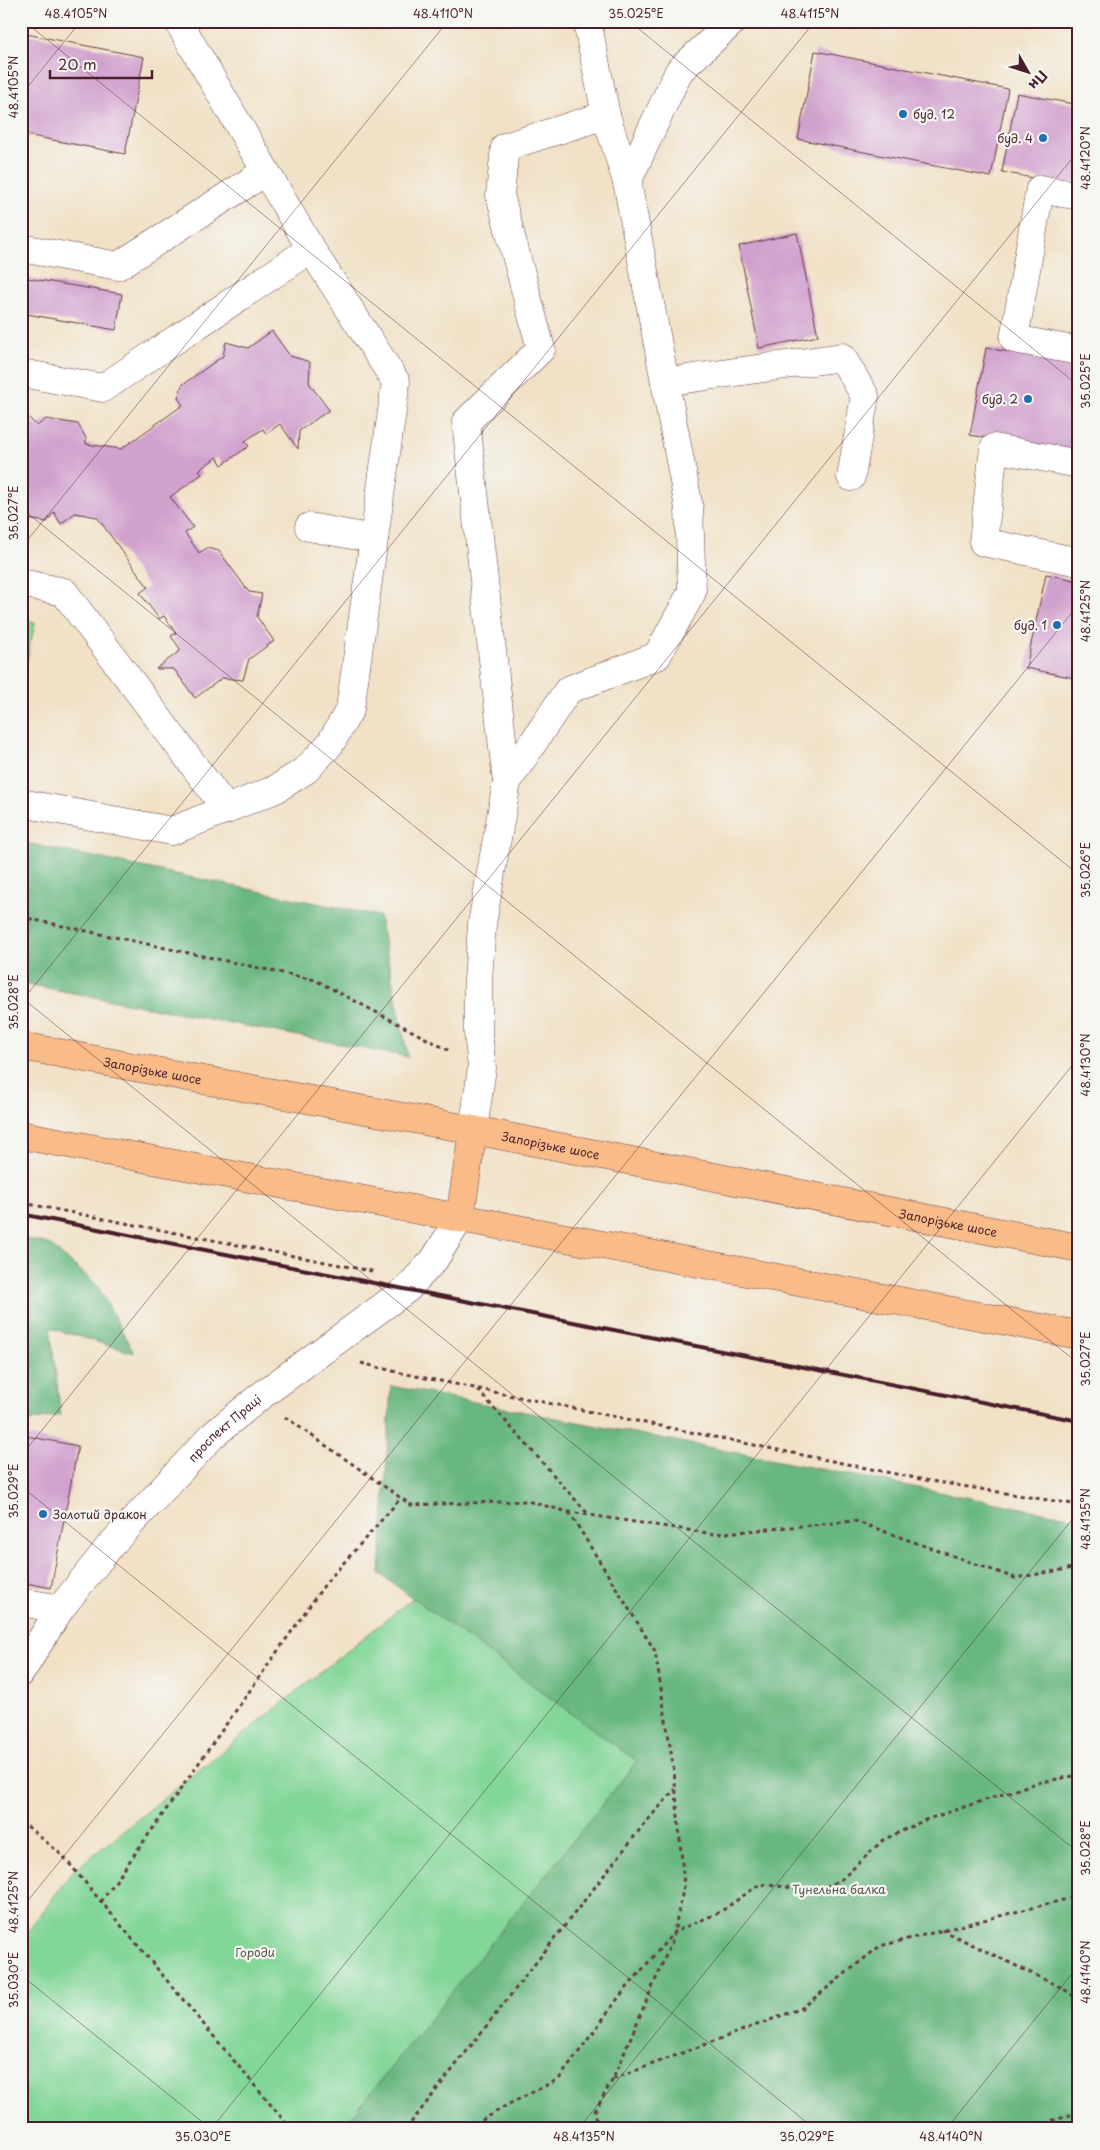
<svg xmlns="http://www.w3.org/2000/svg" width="1100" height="2150" font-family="'Playpen Sans',sans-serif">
<rect width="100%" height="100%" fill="#f6f6f2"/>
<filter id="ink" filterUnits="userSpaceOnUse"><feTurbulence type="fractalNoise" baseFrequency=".02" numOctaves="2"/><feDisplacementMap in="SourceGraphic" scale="10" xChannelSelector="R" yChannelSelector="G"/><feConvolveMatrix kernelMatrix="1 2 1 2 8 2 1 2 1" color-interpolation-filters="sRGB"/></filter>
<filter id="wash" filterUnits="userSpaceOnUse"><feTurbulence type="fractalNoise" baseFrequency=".0096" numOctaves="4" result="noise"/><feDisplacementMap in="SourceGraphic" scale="20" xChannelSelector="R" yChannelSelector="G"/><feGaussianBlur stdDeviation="1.12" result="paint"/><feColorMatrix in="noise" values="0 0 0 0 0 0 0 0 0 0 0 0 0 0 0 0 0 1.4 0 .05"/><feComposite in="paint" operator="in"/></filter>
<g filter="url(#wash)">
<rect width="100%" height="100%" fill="#f1e1c6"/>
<!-- green -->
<path fill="#82d698" stroke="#667a62" d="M21 620 35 623 21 686Z
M413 1598 637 1761 342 2129H21V1941L72 1872Z"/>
<!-- forest -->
<path fill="#69b780" stroke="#5a6b56" d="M21 842 379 916 408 1057 21 983Z
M21 1238 49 1244 97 1285 134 1353 50 1328 61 1415 21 1423Z
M391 1386 1079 1519V2129H342L637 1761 380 1574Z"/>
<g id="blocks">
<!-- building -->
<path fill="#d1a1ce" d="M21 33 144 57 125 154 21 134Z
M815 51 1008 89 991 177 798 139Z
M1017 93 1079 105V187L1002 172Z
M797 233 818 336 759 348 739 246Z
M21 277 122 294 116 330 21 313Z
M272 331 290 356 310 362 309 383 329 410 299 431 298 449 280 424 266 434 263 429 245 441 249 446 222 465 217 457 199 470 202 474 170 497 193 527 185 533 199 553 207 548 219 551 249 592 262 594 257 617 274 641 249 659 243 680 222 678 195 698 174 669H156L181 650 171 636 176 633 164 616 159 619 140 593 148 587 97 517 75 513 61 524 54 512 47 522 21 518V419L27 416 37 426 46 419 78 424 86 438V444L121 449 183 405 178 398 182 385 223 356 226 342 248 348Z
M986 348 1079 364V454L970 435Z
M1046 574 1079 581V679L1026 668Z
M21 1435 78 1446 51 1588 21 1582Z"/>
</g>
</g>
<g filter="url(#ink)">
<use href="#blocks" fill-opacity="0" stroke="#633c42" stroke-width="1"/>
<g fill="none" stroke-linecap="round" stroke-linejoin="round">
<defs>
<g id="minor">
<path d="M627 182 679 71 733 21"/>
<path d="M1079 196 1040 189 1014 339 1079 351"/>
<path d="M21 248 118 266 265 172"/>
<path d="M21 373 103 388 311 249"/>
<path d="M665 382 842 357 865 396 851 477"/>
<path d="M1079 464 994 448 983 542 1079 562"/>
<path d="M309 527 374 539"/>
<path d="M21 583 64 592 227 810"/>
<path d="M507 782 568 690 657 656 692 592 689 508 627 182 606 115 587 21"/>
<path d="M21 803 172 831 276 789 306 770 330 744 350 709 396 382 311 249 178 21"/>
<path d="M473 1130 482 1068 478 1033V980L482 924 507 782 466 422 541 349 500 195 505 147 606 115"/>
<path d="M21 1602 60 1609"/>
<path id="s1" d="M21 1672 60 1609 110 1546 212 1436 258 1398 407 1289 434 1260 460 1218"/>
</g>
<g id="major">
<path id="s2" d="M21 1046 473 1130 1079 1248"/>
<path d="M21 1135 1079 1335"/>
<path d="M460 1218 473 1130"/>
</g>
</defs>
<!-- minor casing -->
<use href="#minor" stroke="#633c42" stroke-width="29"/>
<!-- major casing -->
<use href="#major" stroke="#633c42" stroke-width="29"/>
<!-- path -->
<path stroke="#633c42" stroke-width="3" stroke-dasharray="4 4" stroke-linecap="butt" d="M21 917 315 980 448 1050
M23 1203 376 1272
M361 1363 401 1373 925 1480 1079 1505
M478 1390 589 1515
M285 1417 411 1505 527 1501 569 1512 714 1534 855 1521 1015 1578 1079 1567
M569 1512 655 1651 674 1771 684 1886 672 1941 613 2079 595 2111 598 2129
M21 1821 63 1856 291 2129
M101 1902 325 1584 401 1498
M942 1930 1064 1989 1079 2000
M613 2079 802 2008 880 1946 1079 1896
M406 2129 641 1828 675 1789
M468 2129 509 2104 559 2079 619 1997 674 1932 720 1912 760 1884 812 1890 831 1885 843 1878 883 1840 925 1820 1036 1783 1079 1775
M981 2129 1035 2127 1079 2112"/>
<!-- minor -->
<use href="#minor" stroke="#fff" stroke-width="28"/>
<!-- major -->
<use href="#major" stroke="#f9bc89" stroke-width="28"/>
<!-- rail -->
<path stroke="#4a1f2b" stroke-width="4" d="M21 1214 1079 1421"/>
</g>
</g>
<!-- ticks -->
<path fill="none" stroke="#4a1f2b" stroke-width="1" stroke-opacity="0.45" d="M24 21 1079 875M629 21 1079 386M21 95 81 21M21 508 1079 1364M21 548 448 21M21 997 1079 1853M21 1002 815 21M21 1456 1079 150M21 1486 815 2129M21 1909 1079 604M21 1975 211 2129M211 2129 1079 1057M578 2129 1079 1511M946 2129 1079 1965"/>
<!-- markers -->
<g fill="#1f6fb2" stroke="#f6f6f2" stroke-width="2">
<circle cx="903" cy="114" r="5"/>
<circle cx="1043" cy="138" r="5"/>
<circle cx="1028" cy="399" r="5"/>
<circle cx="1057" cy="625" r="5"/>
<circle cx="43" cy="1514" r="5"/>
</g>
<g text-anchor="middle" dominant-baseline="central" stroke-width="4.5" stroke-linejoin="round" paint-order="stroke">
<!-- poi labels -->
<g font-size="12" fill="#4a1f2b" stroke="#f6f6f2" text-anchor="end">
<text x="913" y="114" text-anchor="start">буд. 12</text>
<text x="1033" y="138">буд. 4</text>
<text x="1018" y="399">буд. 2</text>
<text x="1047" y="625">буд. 1</text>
<text x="53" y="1514" text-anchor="start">Золотий дракон</text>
</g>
<!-- street labels -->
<g font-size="12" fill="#4a1f2b" stroke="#f6f6f2">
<text stroke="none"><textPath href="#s2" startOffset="134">Запорізьке шосе</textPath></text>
<text stroke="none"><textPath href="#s2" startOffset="539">Запорізьке шосе</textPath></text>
<text stroke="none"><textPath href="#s2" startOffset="944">Запорізьке шосе</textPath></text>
<text stroke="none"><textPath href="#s1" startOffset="319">проспект Праці</textPath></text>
</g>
<!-- park labels -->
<g font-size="12" fill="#5b564c" stroke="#f6f6f2">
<text x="839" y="1889">Тунельна балка</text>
<text x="255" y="1952">Городи</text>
</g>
</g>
<!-- margin -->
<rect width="1100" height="2150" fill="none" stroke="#f6f6f2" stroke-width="55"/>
<!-- north arrow -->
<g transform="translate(1028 72) rotate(129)" stroke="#f6f6f2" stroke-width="4" paint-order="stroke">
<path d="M0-4L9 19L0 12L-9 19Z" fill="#4a1f2b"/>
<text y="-8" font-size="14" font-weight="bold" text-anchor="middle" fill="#4a1f2b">Пн</text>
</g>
<!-- scale -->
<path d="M50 70v8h102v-8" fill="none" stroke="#4a1f2b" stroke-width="2.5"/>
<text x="58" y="70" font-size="15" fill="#4a1f2b" stroke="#f6f6f2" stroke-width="4" paint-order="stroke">20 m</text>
<rect x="28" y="28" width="1044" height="2094" fill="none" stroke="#4a1f2b" stroke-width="2"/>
<g font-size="12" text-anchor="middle" fill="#4a1f2b">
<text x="76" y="18">48.4105°N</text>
<text x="443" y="18">48.4110°N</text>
<text x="636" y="18">35.025°E</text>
<text x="810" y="18">48.4115°N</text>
<text transform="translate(14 87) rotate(-90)" y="4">48.4105°N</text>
<text transform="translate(1086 158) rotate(-90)" y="4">48.4120°N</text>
<text transform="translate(1086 381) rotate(-90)" y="4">35.025°E</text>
<text transform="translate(14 513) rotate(-90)" y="4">35.027°E</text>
<text transform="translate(1086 611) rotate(-90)" y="4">48.4125°N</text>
<text transform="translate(1086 870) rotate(-90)" y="4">35.026°E</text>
<text transform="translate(14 1002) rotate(-90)" y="4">35.028°E</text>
<text transform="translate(1086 1065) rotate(-90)" y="4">48.4130°N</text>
<text transform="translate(1086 1359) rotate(-90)" y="4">35.027°E</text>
<text transform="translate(14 1491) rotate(-90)" y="4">35.029°E</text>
<text transform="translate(1086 1519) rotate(-90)" y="4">48.4135°N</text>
<text transform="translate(1086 1848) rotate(-90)" y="4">35.028°E</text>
<text transform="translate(14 1902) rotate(-90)" y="4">48.4125°N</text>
<text transform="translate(1086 1972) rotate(-90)" y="4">48.4140°N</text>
<text transform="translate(14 1980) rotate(-90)" y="4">35.030°E</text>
<text x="203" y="2141">35.030°E</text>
<text x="584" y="2141">48.4135°N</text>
<text x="807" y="2141">35.029°E</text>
<text x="951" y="2141">48.4140°N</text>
</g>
</svg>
